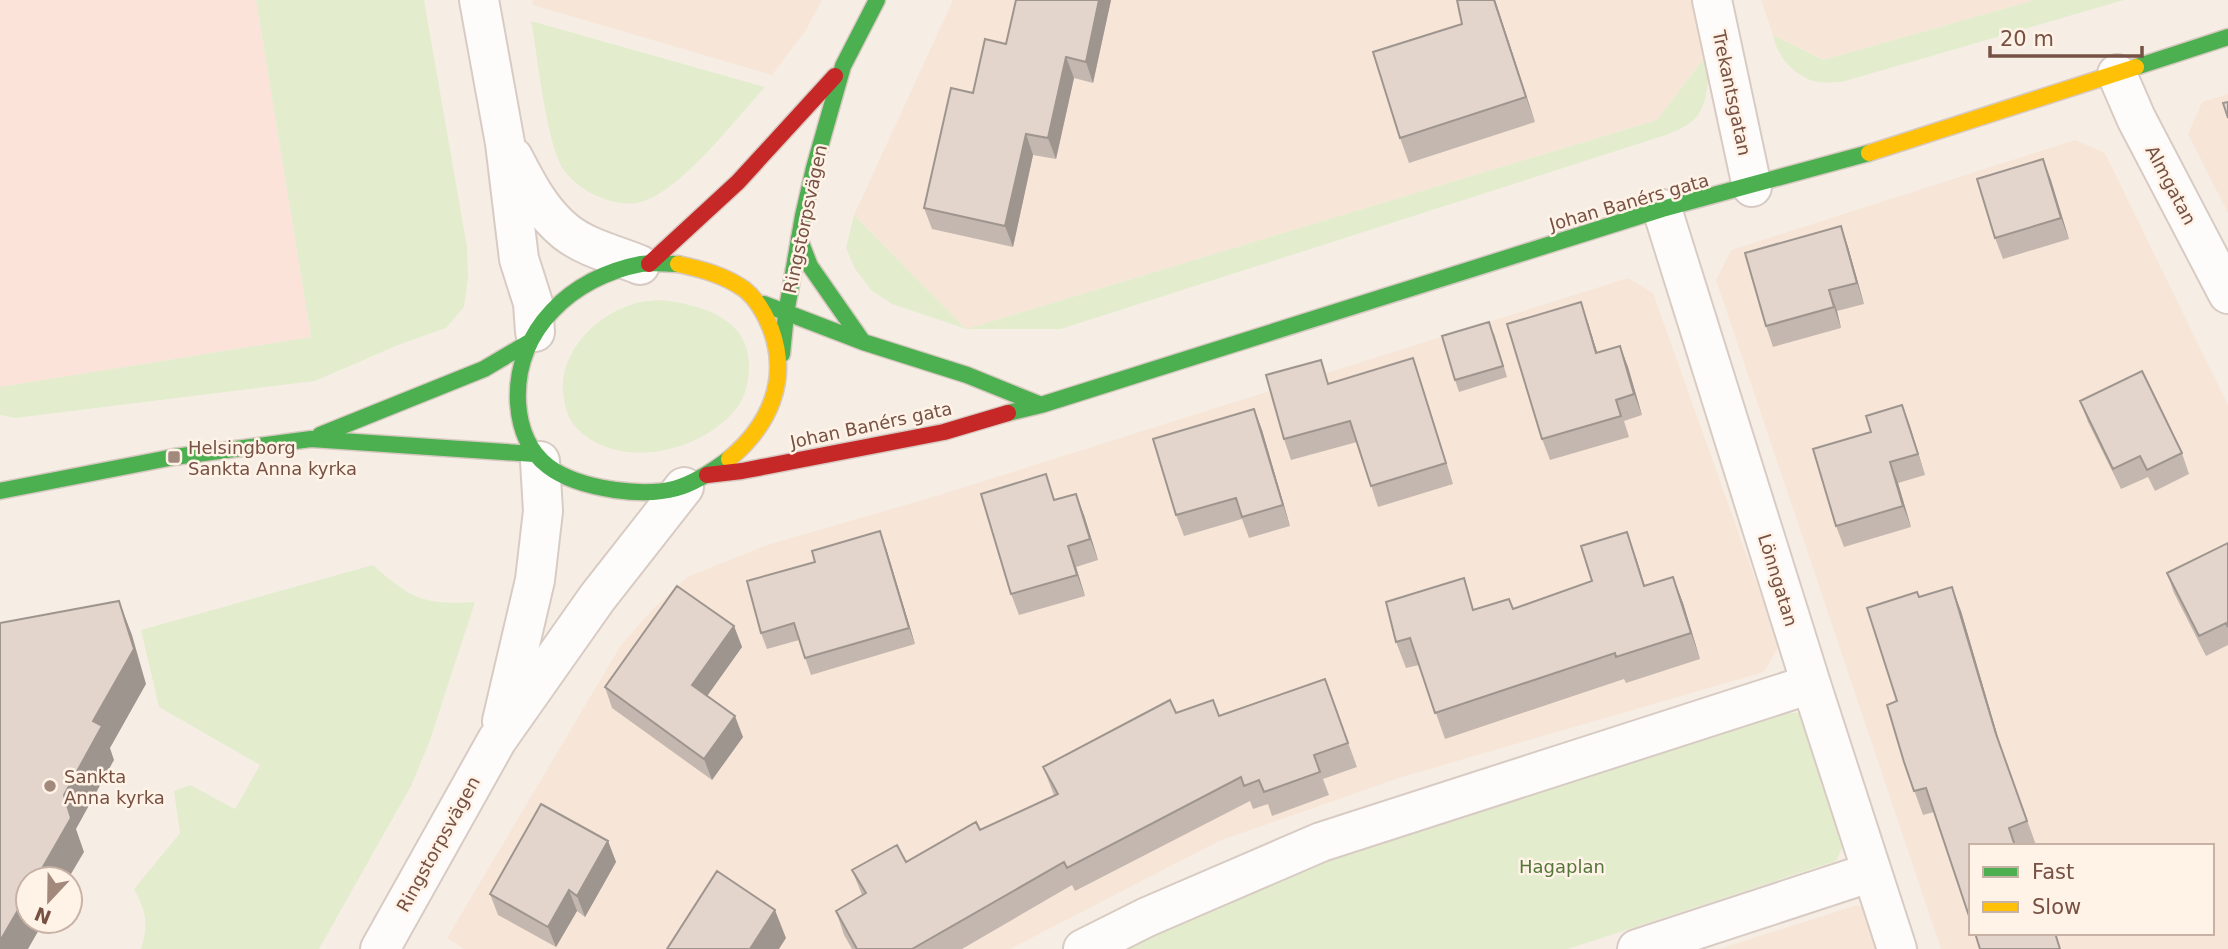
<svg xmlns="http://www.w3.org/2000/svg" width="2228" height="949" font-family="'DejaVu Sans',sans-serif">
<rect width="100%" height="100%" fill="#f6eee5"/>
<!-- residential -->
<path fill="#f7e6d7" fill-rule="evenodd" d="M532 0H822L806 30 772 75 533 5Z
M953 0H1692L1708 53 1657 120 966 329 854 215Z
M1761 0H2035L1823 60 1773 35Z
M2228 94V213L2188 134 2202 102Z
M2075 140 2105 153 2228 405V949H1941L1716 280 1731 250ZM1971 846H2212V933H1971Z
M1628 278 1653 293 1779 646 1764 672 1402 777 1219 841 1010 949H464L447 938 621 645 654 608 687 577 767 545 936 496Z
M1857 905 1873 912 1885 949H1719Z"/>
<!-- commercial -->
<path fill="#fbe3da" d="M0 0H256L311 337 0 387Z"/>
<!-- green -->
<path fill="#e3edce" d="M256 0H424L467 247 468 277 464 307 446 328 398 345 315 381 15 418 0 415V387L311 337Z
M2035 0H2124L1842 82C1834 82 1822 84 1813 81 1792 74 1777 56 1773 35L1823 60Z
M531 21 765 87C738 117 679 193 641 202 626 206 612 202 599 197 588 193 573 182 565 172 546 146 538 56 531 21Z
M1708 53C1709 76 1710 112 1687 125 1681 129 1673 132 1666 135L1061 329H966L892 304 872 291 855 269 846 248 854 215 966 329 1657 120Z
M659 300C700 304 752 318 749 369 748 383 746 397 736 409 703 450 627 470 583 434 568 421 566 413 563 393 559 352 596 315 633 304 641 301 651 301 659 300Z
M373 565C411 599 424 605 475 602L429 743 411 786 319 949H141C149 924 146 912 134 889L180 833 174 791 190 785 235 809 260 765 159 707 141 630Z
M1811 712 1850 832 1836 861 1568 949H1122L1316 859 1772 714Z"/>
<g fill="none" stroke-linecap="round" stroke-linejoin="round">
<defs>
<path id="street" d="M479 0 505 143 519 259 533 303 535 332
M1712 0 1752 187
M2117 74 2136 118 2228 294
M513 157C527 184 541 212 566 232 586 248 616 255 640 265
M1662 209 1811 684 1897 949
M502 721 535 580 543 511 540 461
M380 949 497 740 597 598 684 487
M1083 949 1147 917 1321 842 1811 684
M1637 949 1872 872"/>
<path id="fast" d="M2136 67 2228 37
M799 238 810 266 863 342
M678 264C666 264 653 262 641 264 572 277 514 330 518 403 522 463 561 482 615 490 665 497 689 489 729 459
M764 304 863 342 967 375 1041 405
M782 354 786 314 803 216 814 168 843 66 877 0
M1008 413 1041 405 1662 209 1869 153
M320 435 484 369 528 343
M0 491 174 457 311 439 534 454"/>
<path id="slow" d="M1869 153 2136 67
M678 264C701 269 724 275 744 289 757 299 765 314 771 329 790 380 769 426 729 459"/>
<path id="jam" d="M649 264 738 182 835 76
M707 475 742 471 944 432 1008 413"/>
</defs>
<!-- street casing -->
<use href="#street" stroke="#d8cbc3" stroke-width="42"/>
<!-- fast casing -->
<use href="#fast" stroke="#d7c9c1" stroke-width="19"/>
<!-- slow casing -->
<use href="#slow" stroke="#d7c9c1" stroke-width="19"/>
<!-- jam casing -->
<use href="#jam" stroke="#d7c9c1" stroke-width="19"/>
<!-- street -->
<use href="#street" stroke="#fefcfb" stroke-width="38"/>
<!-- fast -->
<use href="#fast" stroke="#4caf50" stroke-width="16"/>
<!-- slow -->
<use href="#slow" stroke="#ffc107" stroke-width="16"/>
<!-- jam -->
<use href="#jam" stroke="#c62828" stroke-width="16"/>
</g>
<!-- wall -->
<path fill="#c3b7af" d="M1016 0H1111L1093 83 1074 78 1056 159 1033 155 1013 247 932 229 924 208 973 93 1006 44Z
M1495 0 1535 122 1409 163 1400 138 1462 24Z
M2043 159 2069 239 2003 259 1995 238Z
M1841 226 1848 247 1864 304 1837 311 1841 328 1773 347 1766 326Z
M1588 323 1597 353 1620 346 1628 367 1642 415 1624 421 1629 437 1550 460 1542 439Z
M1494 333 1507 377 1459 392 1455 380Z
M1413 358 1453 484 1378 507 1357 442 1291 460 1284 439Z
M2080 401 2182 453 2189 474 2155 491 2148 477 2121 489 2088 422Z
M1902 405 1925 475 1898 483 1911 527 1844 547 1836 526 1871 432Z
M1254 409 1262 430 1290 526 1249 538 1242 519 1184 536 1176 515Z
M1055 500 1084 515 1098 560 1076 567 1085 596 1019 615 1011 594Z
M2228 543V645L2206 656 2174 593 2167 573Z
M886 548 915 644 811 675 799 640 767 649 761 633Z
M1636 558 1645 586 1673 577 1683 603 1700 659 1626 683 1624 679 1445 739 1419 665 1406 668 1396 642 1475 610 1513 609 1592 581Z
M1961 611 2004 758 2036 845 2033 846H1971L1934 812 1923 815 1904 762 1897 701Z
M734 626 742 647 707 696 743 737 712 780 612 708 605 687Z
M1325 679 1357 767 1323 779 1329 795 1272 816 1268 804 1253 809 1250 801 1075 891 1072 885 962 949H852L844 935 836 911 862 895 852 870 906 862 980 830 1054 795 1043 767 1176 713 1219 716Z
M608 841 616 862 585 917 577 911 556 947 498 915 490 894Z"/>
<!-- shaded-wall -->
<path fill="#9f958f" d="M1099 0H1111L1093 83 1086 62Z
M1494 0H1495L1535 122 1526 97Z
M1066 57 1074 78 1056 159 1048 138Z
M1026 134 1033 155 1013 247 1005 226Z
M2043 159 2051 180 2069 239 2061 218Z
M1841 226 1848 247 1864 304 1857 283Z
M1829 290 1837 311 1841 328 1834 307Z
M1581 302 1588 323 1604 374 1596 353Z
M1620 346 1628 367 1642 415 1634 394Z
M1413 358 1420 379 1453 484 1446 463Z
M1902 405 1910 426 1925 475 1918 454Z
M1254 409 1262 430 1290 526 1283 505Z
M1890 462 1898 483 1911 527 1903 506Z
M1076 494 1084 515 1098 560 1090 539Z
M880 531 886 548 915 644 909 628Z
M1627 532 1636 558 1653 612 1644 586Z
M1068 546 1076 567 1085 596 1077 575Z
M1673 577 1683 603 1700 659 1691 633Z
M1952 587 1961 611 2004 758 2036 845 1996 734Z
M119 601 132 635 146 684 110 748 114 760 76 829 84 852 68 879H36L64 795Z
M734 626 742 647 700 706 692 685Z
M735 716 743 737 712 780 704 759Z
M608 841 616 862 585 917 577 896Z
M569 890 577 911 556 947 548 927Z
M28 893V921H44L28 949H0V941Z
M775 910 786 938 779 949H750Z"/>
<!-- building -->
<path fill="#e3d5cc" stroke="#9f958f" stroke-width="2" d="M1016 0H1099L1086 62 1066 57 1048 138 1026 134 1005 226 924 208 951 88 973 93 985 39 1006 44Z
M1457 0H1494L1526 97 1400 138 1373 52 1462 24Z
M2228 102V118L2223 103Z
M2043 159 2061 218 1995 238 1977 179Z
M1841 226 1857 283 1829 290 1834 307 1766 326 1745 253Z
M1581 302 1596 353 1620 346 1634 394 1616 400 1621 416 1542 439 1507 324Z
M1489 322 1503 366 1455 380 1442 336Z
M1413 358 1446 463 1371 486 1350 421 1284 439 1266 375 1321 360 1328 384Z
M2142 371 2182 453 2147 470 2140 456 2113 469 2080 401Z
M1902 405 1918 454 1890 462 1903 506 1836 526 1813 449 1871 432 1866 416Z
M1254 409 1283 505 1242 517 1236 498 1176 515 1153 439Z
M1046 474 1054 500 1076 494 1090 539 1068 546 1077 575 1011 594 981 494Z
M880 531 909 628 805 658 794 623 761 633 747 581 815 562 812 551Z
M1627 532 1644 586 1673 577 1691 633 1616 657 1615 653 1435 713 1410 638 1396 642 1386 602 1464 578 1473 610 1509 599 1513 609 1592 581 1581 546Z
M2228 543V627L2226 623 2199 636 2167 573Z
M677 586 734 626 692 685 735 716 704 759 605 687Z
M1952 587 1996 734 2027 821 2009 828 2015 846H1971V922L1926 788 1914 791 1904 762 1887 705 1897 701 1867 608 1917 592 1919 597Z
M119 601 134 649 93 721 102 726 64 795 71 818 36 879H28V893L0 941V623Z
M1325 679 1348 743 1314 755 1320 772 1264 792 1259 780 1244 786 1241 777 1067 868 1064 862 912 949H857L836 911 866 893 852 870 897 845 906 862 976 822 980 830 1058 794 1043 767 1170 700 1176 713 1213 700 1219 716Z
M541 804 608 841 577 896 569 890 548 927 490 894Z
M717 871 775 910 750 949H667Z
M1975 933H2047V935L2055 933 2060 949H1980Z"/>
<!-- markers -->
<g fill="#a3887c" stroke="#fff2e6" stroke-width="2.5">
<rect x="167" y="450" width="14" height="14" rx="3.5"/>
<circle cx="50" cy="786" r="7"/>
</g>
<g text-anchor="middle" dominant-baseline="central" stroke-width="5" stroke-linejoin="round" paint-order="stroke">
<!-- street labels -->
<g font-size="18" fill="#765144" stroke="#fff2e6">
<text transform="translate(1732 93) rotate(78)">Trekantsgatan</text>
<text transform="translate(2171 185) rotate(62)">Almgatan</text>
<text transform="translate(1629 202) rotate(-16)">Johan Banérs gata</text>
<text transform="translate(805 219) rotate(-78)">Ringstorpsvägen</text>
<text transform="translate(871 425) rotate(-12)">Johan Banérs gata</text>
<text transform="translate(1778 580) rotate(73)">Lönngatan</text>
<text transform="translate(438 844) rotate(-61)">Ringstorpsvägen</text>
</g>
<!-- poi labels -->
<g font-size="18" fill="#765144" stroke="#fff2e6" text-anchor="start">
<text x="188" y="447">Helsingborg<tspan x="188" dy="21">Sankta Anna kyrka</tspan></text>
<text x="64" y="776">Sankta<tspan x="64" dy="21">Anna kyrka</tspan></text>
</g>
<!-- park labels -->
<g font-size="18" fill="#527738" stroke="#fff2e6">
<text x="1562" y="866">Hagaplan</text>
</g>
</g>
<!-- legend -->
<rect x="1969" y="844" width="245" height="91" fill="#fff2e6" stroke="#c8b2a5" stroke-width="2"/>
<rect x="1983" y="867" width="35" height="10" fill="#4caf50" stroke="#c8b2a5" stroke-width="2"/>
<text x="2032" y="879" font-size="21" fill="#765144">Fast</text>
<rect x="1983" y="902" width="35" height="10" fill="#ffc107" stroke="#c8b2a5" stroke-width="2"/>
<text x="2032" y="914" font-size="21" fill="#765144">Slow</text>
<!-- north arrow -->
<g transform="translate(49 900) rotate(202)"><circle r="33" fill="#fff2e6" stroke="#c8b2a5" stroke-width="2"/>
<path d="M0-5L12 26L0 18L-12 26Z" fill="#a3887c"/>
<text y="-10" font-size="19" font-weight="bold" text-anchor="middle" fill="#765144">N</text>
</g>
<!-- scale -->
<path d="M1990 46v10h152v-10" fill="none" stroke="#765144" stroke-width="3.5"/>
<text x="2000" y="46" font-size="21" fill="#765144" stroke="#fff2e6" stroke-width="5" paint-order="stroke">20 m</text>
</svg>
